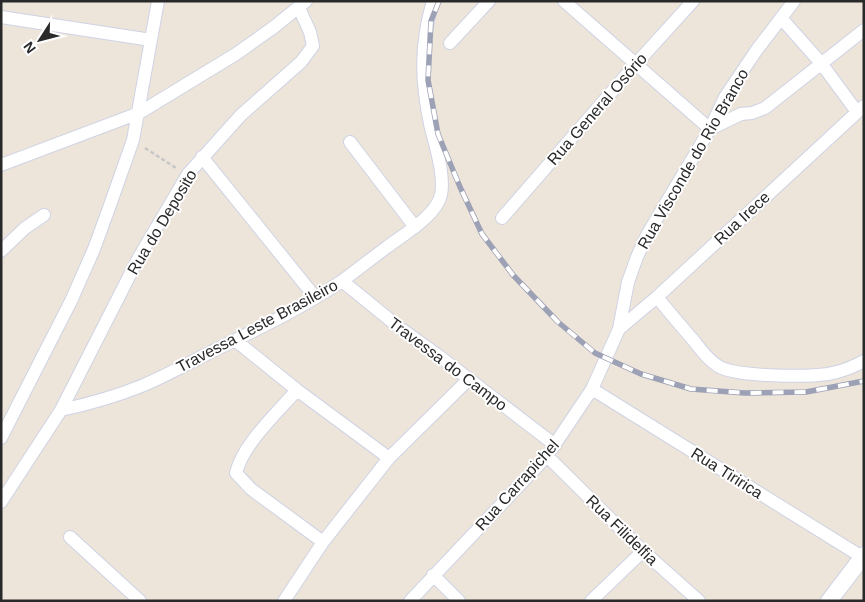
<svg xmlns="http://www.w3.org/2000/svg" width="865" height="602" font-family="Arial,sans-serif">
<rect width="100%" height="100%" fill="#ede4da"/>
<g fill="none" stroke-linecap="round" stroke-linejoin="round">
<defs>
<path id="minor" d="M564 1 710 129 741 114 752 113 765 108 864 30
M1 17 151 40
M781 18 821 63 857 112
M450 43 489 1
M350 142 415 227
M202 157 315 297
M1 165 139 113 236 54 274 27 306 1
M502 218 635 65 693 1
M1 251 25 228 44 215
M342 281 400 328 439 356 555 445
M657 297C669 312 681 326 694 341 701 350 708 360 718 366 734 377 807 377 828 374 840 372 853 367 864 361
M619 329 657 297 864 106
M235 340 297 390 389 458
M592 389 862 557
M297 390C277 413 243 444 236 473L251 489 323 542
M61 410C89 404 117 396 144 385 165 376 185 365 205 355 251 332 299 310 342 281 357 270 372 258 387 247 403 235 436 216 441 195 445 174 435 145 430 124 421 81 420 44 433 1
M1 438 71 301 94 249 109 208 133 140 158 1
M547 456 643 551 699 601
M1 502 61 410 139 257 188 174 241 115 301 62 313 46 310 32 299 8
M70 537 140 601
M433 575 459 601
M284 601 323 542 389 458 469 379
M410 601 547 456 592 389 619 329 628 282 637 257 647 235 710 129 725 97 756 51 794 1
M591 601 643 551"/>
<path id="tertiary" d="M829 601 864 555"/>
</defs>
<!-- minor casing -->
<use href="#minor" stroke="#cfd3e4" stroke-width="14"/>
<!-- tertiary casing -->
<use href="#tertiary" stroke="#cfd3e4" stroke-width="18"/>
<!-- path -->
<path stroke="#c7c7c7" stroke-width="2.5" stroke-dasharray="4 2.5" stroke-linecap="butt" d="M145 148 176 168"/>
<!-- minor -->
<use href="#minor" stroke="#fff" stroke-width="12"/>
<!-- tertiary -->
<use href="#tertiary" stroke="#fff" stroke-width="16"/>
<defs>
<path id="rail" d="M439 1 431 21 428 80 438 134 460 187 482 234 513 275 558 322 595 353 641 374 691 389 745 393 806 392 864 381"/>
</defs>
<!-- rail casing -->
<use href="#rail" stroke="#9ca1b5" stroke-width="5.5"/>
<!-- rail -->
<use href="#rail" stroke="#fff" stroke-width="4" stroke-dasharray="11" stroke-linecap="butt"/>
</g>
<g text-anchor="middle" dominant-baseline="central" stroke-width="4" stroke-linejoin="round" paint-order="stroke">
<!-- street labels -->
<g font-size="16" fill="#292929" stroke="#fff">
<text transform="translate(597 109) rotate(-49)">Rua General Osório</text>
<text transform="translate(693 159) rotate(-60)">Rua Visconde do Rio Branco</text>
<text transform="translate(742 218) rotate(-43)">Rua Irece</text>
<text transform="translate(162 222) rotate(-59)">Rua do Deposito</text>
<text transform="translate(257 326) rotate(-28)">Travessa Leste Brasileiro</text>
<text transform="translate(448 364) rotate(37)">Travessa do Campo</text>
<text transform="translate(727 473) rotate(32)">Rua Tiririca</text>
<text transform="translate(517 485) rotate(-48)">Rua Carrapichel</text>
<text transform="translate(622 530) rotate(44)">Rua Filidelfia</text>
</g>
</g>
<!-- border -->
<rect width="865" height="602" fill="none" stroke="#292929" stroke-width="5"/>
<!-- north arrow -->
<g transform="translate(40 40) rotate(234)" stroke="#ffffff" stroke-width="4" paint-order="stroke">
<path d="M0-4L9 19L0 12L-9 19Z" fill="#292929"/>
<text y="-8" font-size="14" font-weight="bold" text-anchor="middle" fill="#292929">N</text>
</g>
</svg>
